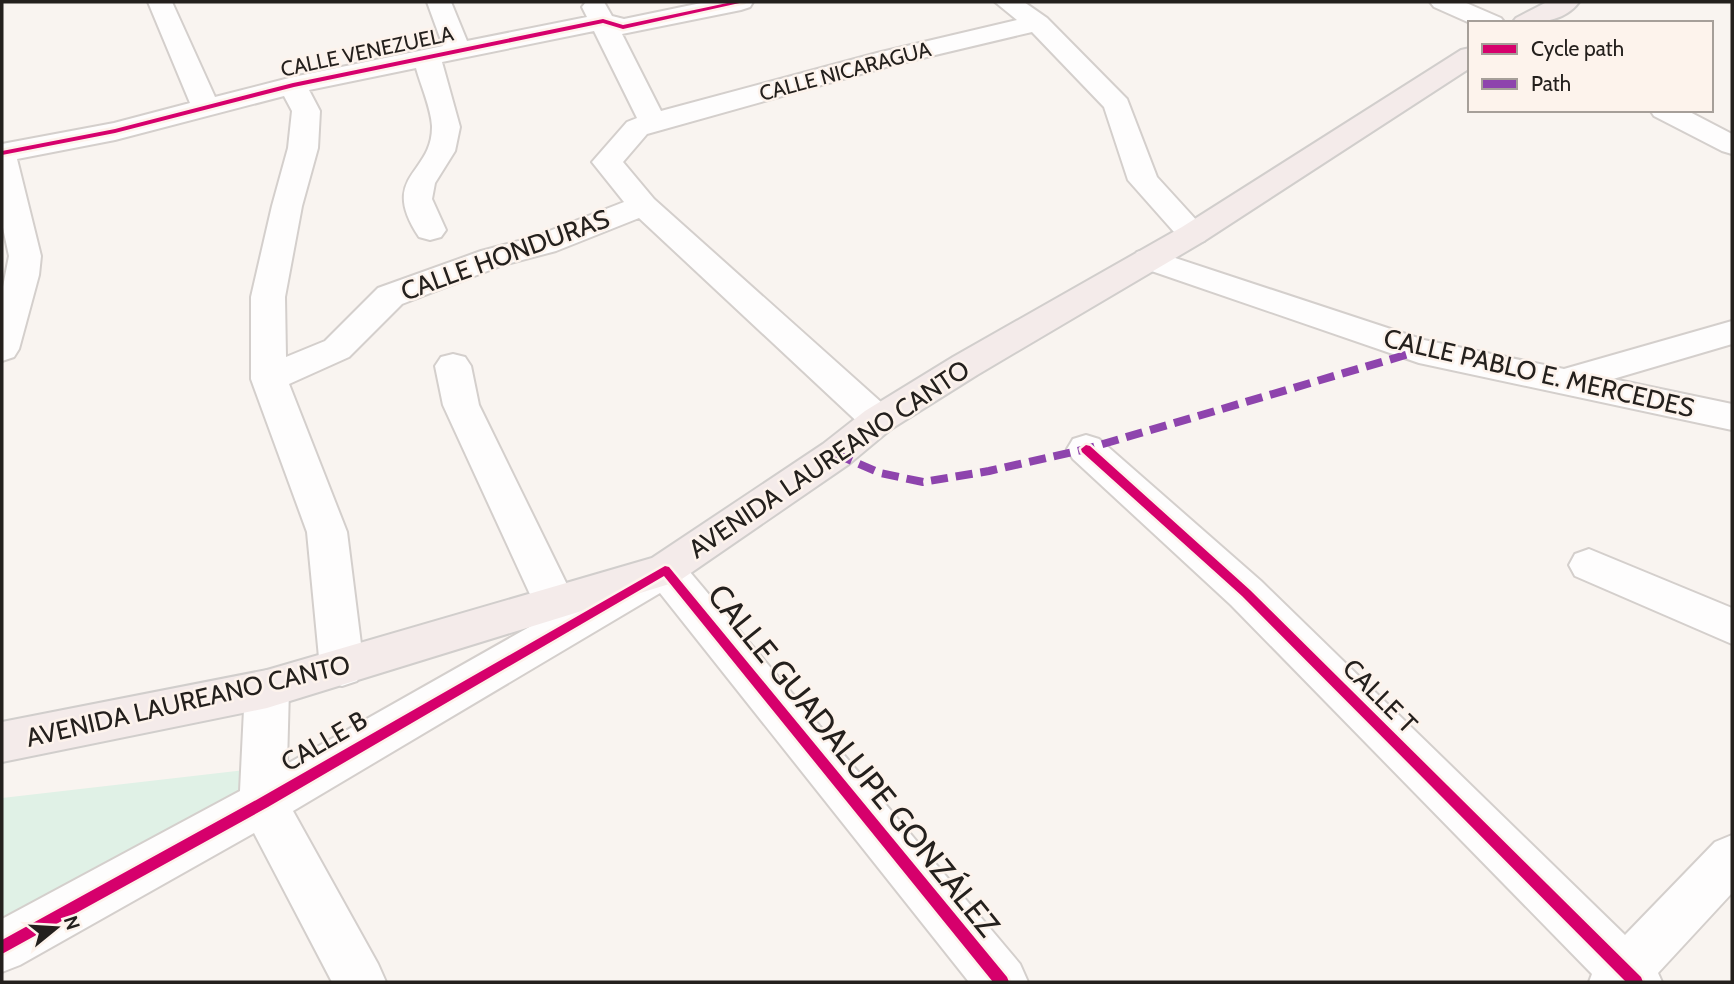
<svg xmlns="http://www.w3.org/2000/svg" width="1734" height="984" font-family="Cabin,sans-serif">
<rect width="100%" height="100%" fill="#f9f4f0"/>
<!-- green -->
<path fill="#e0f1e6" d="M288 765 292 802 2 946V798Z"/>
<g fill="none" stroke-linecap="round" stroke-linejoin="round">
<defs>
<path id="street" d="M148 2H172L215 97 293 77 443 46 427 2H451L467 41 587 17 582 7 586 2H604L612 16 624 19 706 2H753L750 7 741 10 622 34 661 111 877 53 1017 20 995 2H1024L1047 18 1127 99 1157 177 1209 234 1204 241 1193 244 1182 241 1128 180 1104 107 1032 32 893 65 647 134 623 162 654 199 891 411 896 420 891 429 878 433 865 429 639 218 556 251 503 265 402 304 349 357 289 384 347 532 364 668 357 681 342 686 327 681 320 668 307 532 251 379V297L272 206 288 148 292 111 284 96 115 140 17 159 41 256 39 275 19 349 14 357 2 361V292L9 256 2 223V144L114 123 190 103ZM594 31 637 118 627 122 592 162 624 202 534 237 481 251 378 288 325 341 286 357 285 297 302 206 318 148 320 111 309 90 416 68C421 86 431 108 432 126 433 175 378 175 419 237L430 240 441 237 446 230 432 199 435 183 455 151 460 127 442 62Z
M1430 2H1464L1501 18 1505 23H1470L1434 7Z
M1650 110H1686L1732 134V154L1722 151 1654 116Z
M1148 249 1424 340 1564 369 1732 321V344L1613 379 1732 404V430L1419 363 1137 266 1132 259 1137 252Z
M453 354 465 357 471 366 479 405 575 601 651 559 665 554 679 559 1020 964 1028 982H969L660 593 293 811 378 964 386 982H332L254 833 20 965 2 972V919L240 791 245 689 251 676 267 670 283 676 289 689 287 764 547 617 540 615 534 603 443 405 435 366 441 357Z
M1086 435 1099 439 1261 581 1625 935 1715 842 1732 835V893L1658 973 1662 982H1589L1592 974 1231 605 1073 459 1067 449 1073 439Z
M1589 549 1732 608V644L1575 576 1569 565 1575 554Z"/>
<path id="primary" d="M1547 2H1579C1564 23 1535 23 1512 23L1516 18Z
M1470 48V68L1204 241 977 375 891 429 849 464 679 581 267 708 2 762V722L267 670 652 558 823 444 865 411 953 357 1182 227 1461 50Z"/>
</defs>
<!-- street casing -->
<use href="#street" stroke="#d4cfcc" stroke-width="4"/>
<!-- primary casing -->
<use href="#primary" stroke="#d1cecc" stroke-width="4"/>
<!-- street -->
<use href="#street" fill="#fefdfd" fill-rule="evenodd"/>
<!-- primary -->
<use href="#primary" fill="#f4ebea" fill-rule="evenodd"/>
<!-- quiet -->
<path stroke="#8e44ad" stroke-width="8" stroke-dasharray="17 8" stroke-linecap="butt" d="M836 454 880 473 923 482 989 471 1086 449 1419 351"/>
<defs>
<path id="cycleway" d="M732 2H744L623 29 603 23 294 87 115 133 2 155V151L115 129 293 83 603 19 623 25Z
M1086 445 1090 446 1250 590 1641 977 1643 982H1626L1242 596 1082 452 1081 449Z
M665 566 669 567 1007 977 1009 982H993L664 576 268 807 2 954V940L258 799Z"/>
</defs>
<!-- cycleway casing -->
<use href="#cycleway" stroke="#fdf3ec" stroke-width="5"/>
<!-- cycleway -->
<use href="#cycleway" fill="#d6006c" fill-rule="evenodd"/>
</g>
<g text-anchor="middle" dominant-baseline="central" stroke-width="5" stroke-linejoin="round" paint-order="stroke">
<!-- far-street labels -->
<g font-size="21" fill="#24201d" stroke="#fdf3ec">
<text transform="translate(367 51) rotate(-12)">CALLE VENEZUELA</text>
<text transform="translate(845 71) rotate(-15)">CALLE NICARAGUA</text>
</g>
<!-- street labels -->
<g font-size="26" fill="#24201d" stroke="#fdf3ec">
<text transform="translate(505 255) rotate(-20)">CALLE HONDURAS</text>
<text transform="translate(1539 373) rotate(13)">CALLE PABLO E. MERCEDES</text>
<text transform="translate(829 459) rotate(-34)">AVENIDA LAUREANO CANTO</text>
<text transform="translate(1380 696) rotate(45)">CALLE T</text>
<text transform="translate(188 701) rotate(-13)">AVENIDA LAUREANO CANTO</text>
<text transform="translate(324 741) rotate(-30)">CALLE B</text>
</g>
<!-- near-street labels -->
<g font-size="32" fill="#24201d" stroke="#fdf3ec">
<text transform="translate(854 760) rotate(51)">CALLE GUADALUPE GONZÁLEZ</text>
</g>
</g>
<!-- border -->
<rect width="1734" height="984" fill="none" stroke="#24201d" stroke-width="7"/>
<!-- legend -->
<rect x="1468" y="21" width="245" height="91" fill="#fdf3ec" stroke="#a69f99" stroke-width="2"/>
<rect x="1482" y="44" width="35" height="10" fill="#d6006c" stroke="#a69f99" stroke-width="2"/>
<text x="1531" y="56" font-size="21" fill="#24201d">Cycle path</text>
<rect x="1482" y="79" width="35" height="10" fill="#8e44ad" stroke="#a69f99" stroke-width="2"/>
<text x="1531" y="91" font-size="21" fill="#24201d">Path</text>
<!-- north arrow -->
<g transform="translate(56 928) rotate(72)" stroke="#fdf3ec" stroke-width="5" paint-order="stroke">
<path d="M0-5L12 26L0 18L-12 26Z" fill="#24201d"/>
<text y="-10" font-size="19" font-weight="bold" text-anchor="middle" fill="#24201d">N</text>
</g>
</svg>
